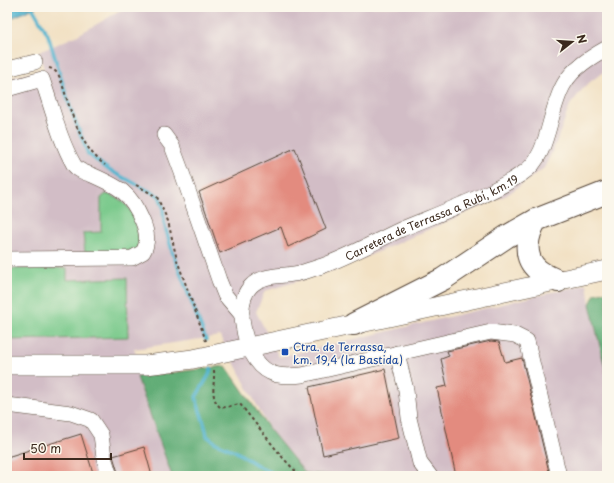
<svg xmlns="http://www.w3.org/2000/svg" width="614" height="483" font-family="'Playpen Sans',sans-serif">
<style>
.industrial{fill:#d2bdc6}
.green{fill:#79c98b;stroke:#5a7a54}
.forest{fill:#62ad77;stroke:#4e6c4a}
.water{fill:#4fb2ce;stroke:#456e76}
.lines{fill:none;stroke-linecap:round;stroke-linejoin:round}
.stream{stroke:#4fb2ce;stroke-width:3.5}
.building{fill:#e38b7f}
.minor-casing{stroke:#564537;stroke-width:16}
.major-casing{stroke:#564537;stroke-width:20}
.highway-casing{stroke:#564537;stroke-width:24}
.path{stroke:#564537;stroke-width:2;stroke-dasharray:3 3;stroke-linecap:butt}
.minor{stroke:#fff;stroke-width:15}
.major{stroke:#fff;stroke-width:19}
.highway{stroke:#fff;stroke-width:22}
.transit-dot{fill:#1a4fb4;stroke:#fbf7ec;stroke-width:1.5}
.labels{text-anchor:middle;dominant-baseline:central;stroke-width:3;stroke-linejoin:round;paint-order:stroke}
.street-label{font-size:11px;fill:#3b2a1e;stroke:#fbf7ec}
.transit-label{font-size:11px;fill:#164399;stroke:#fbf7ec;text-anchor:start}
</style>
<rect width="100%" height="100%" fill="#fbf7ec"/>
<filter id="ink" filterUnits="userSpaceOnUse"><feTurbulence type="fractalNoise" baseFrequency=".025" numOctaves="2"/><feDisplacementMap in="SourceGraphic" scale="8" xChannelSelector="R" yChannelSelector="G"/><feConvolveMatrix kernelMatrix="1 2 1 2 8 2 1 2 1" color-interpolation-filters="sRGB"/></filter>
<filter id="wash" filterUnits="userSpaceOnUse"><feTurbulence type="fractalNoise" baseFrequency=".012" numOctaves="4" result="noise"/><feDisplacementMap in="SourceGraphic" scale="16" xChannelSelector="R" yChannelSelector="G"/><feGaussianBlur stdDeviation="0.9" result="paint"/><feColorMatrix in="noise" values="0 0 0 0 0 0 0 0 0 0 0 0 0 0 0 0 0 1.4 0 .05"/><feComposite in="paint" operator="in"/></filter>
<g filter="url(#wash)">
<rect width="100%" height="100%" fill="#f2e1c4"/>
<path class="industrial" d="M127 7H607V69L585 86 570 105 554 148 544 168 507 195 341 268 265 291 256 312 279 357 587 284 590 304 607 376V476H344L305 473 270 430 220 336 134 349 180 476H7V79L44 69 39 52 76 36Z"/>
<path class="green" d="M106 194C132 200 138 222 139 246L134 251 85 252 83 233 101 232V198Z
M67 268V280L127 278 128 337 7 340V269Z"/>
<path class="forest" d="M607 291V376L590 304 595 294Z
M226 366 270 430 305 473 344 476H172L137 377Z"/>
<path class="water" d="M7 7H36L7 20Z"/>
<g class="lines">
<path class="stream" d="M32 7 48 35 70 107 88 154 109 170 159 196 163 207 164 223 173 254 206 340
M211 368 209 375 196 397C199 411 205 422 207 436L216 443 235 451 260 467 270 471 274 476"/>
</g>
<g id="blocks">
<path class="building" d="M295 148 326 229 288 247 281 227 220 253 199 192Z
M491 341 499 342 505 362 522 358 550 476H456L437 388 447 386 441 359 449 356 447 351Z
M385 369 399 438 323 455 309 387Z
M81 434 94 476H7V457Z
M144 447 152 476H119L113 456Z"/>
</g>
</g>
<g filter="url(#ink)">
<use href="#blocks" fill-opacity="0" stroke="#564537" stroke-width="1"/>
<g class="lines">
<g class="minor-casing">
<g id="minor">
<path d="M7 69 35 62"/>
<path d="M7 89 42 79C52 107 59 139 74 165 77 170 86 173 92 175 119 187 130 192 142 220 147 231 149 242 143 252L132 258 7 259"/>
<path d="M164 135 172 146 181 170 219 280 225 295 242 315"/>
<path d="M397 353 406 390 409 418 420 463 430 476"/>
<path d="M7 405 71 413 91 420 101 435 104 457 110 476"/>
<path id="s1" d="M559 476 527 341 515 335 491 332 302 375C283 377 268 377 256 360 244 343 234 303 251 286 264 273 283 277 299 273 307 271 315 268 322 266 350 256 376 241 402 229 440 213 489 196 523 173 550 156 548 111 564 84 573 68 591 57 607 48"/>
</g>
</g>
<g class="major-casing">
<path id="major" d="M7 365H146L193 359 607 270"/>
</g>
<g class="highway-casing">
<path id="highway" d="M536 220C527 235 522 257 538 270 544 275 552 278 558 281
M354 324 443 279 506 237 536 220 607 192"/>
</g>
<path class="path" d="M49 68C54 69 58 73 60 78 71 109 77 144 105 165
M136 185 157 197 168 221 177 260 206 341
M214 370C215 384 209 398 221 408L240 404 283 458 300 476"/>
<use href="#minor" class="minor"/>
<use href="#major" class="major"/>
<use href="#highway" class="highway"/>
</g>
</g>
<rect class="transit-dot" x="281" y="348" width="8" height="8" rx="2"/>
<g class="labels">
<g class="street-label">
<text stroke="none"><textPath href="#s1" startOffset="695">Carretera de Terrassa a Rubí, km.19</textPath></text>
</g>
<g class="transit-label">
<text x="293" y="346">Ctra. de Terrassa,<tspan x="293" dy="13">km. 19,4 (la Bastida)</tspan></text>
</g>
</g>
<rect width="614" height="483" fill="none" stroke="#fbf7ec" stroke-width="24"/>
<g transform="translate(572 42) rotate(73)" stroke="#fbf7ec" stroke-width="3" paint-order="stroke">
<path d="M0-3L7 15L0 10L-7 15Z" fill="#3b2a1e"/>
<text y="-6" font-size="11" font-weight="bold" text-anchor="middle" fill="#3b2a1e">N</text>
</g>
<path d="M24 453v6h87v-6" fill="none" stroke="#3b2a1e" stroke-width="2"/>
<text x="30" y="453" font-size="12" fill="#3b2a1e" stroke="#fbf7ec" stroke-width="3" paint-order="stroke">50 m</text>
</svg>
